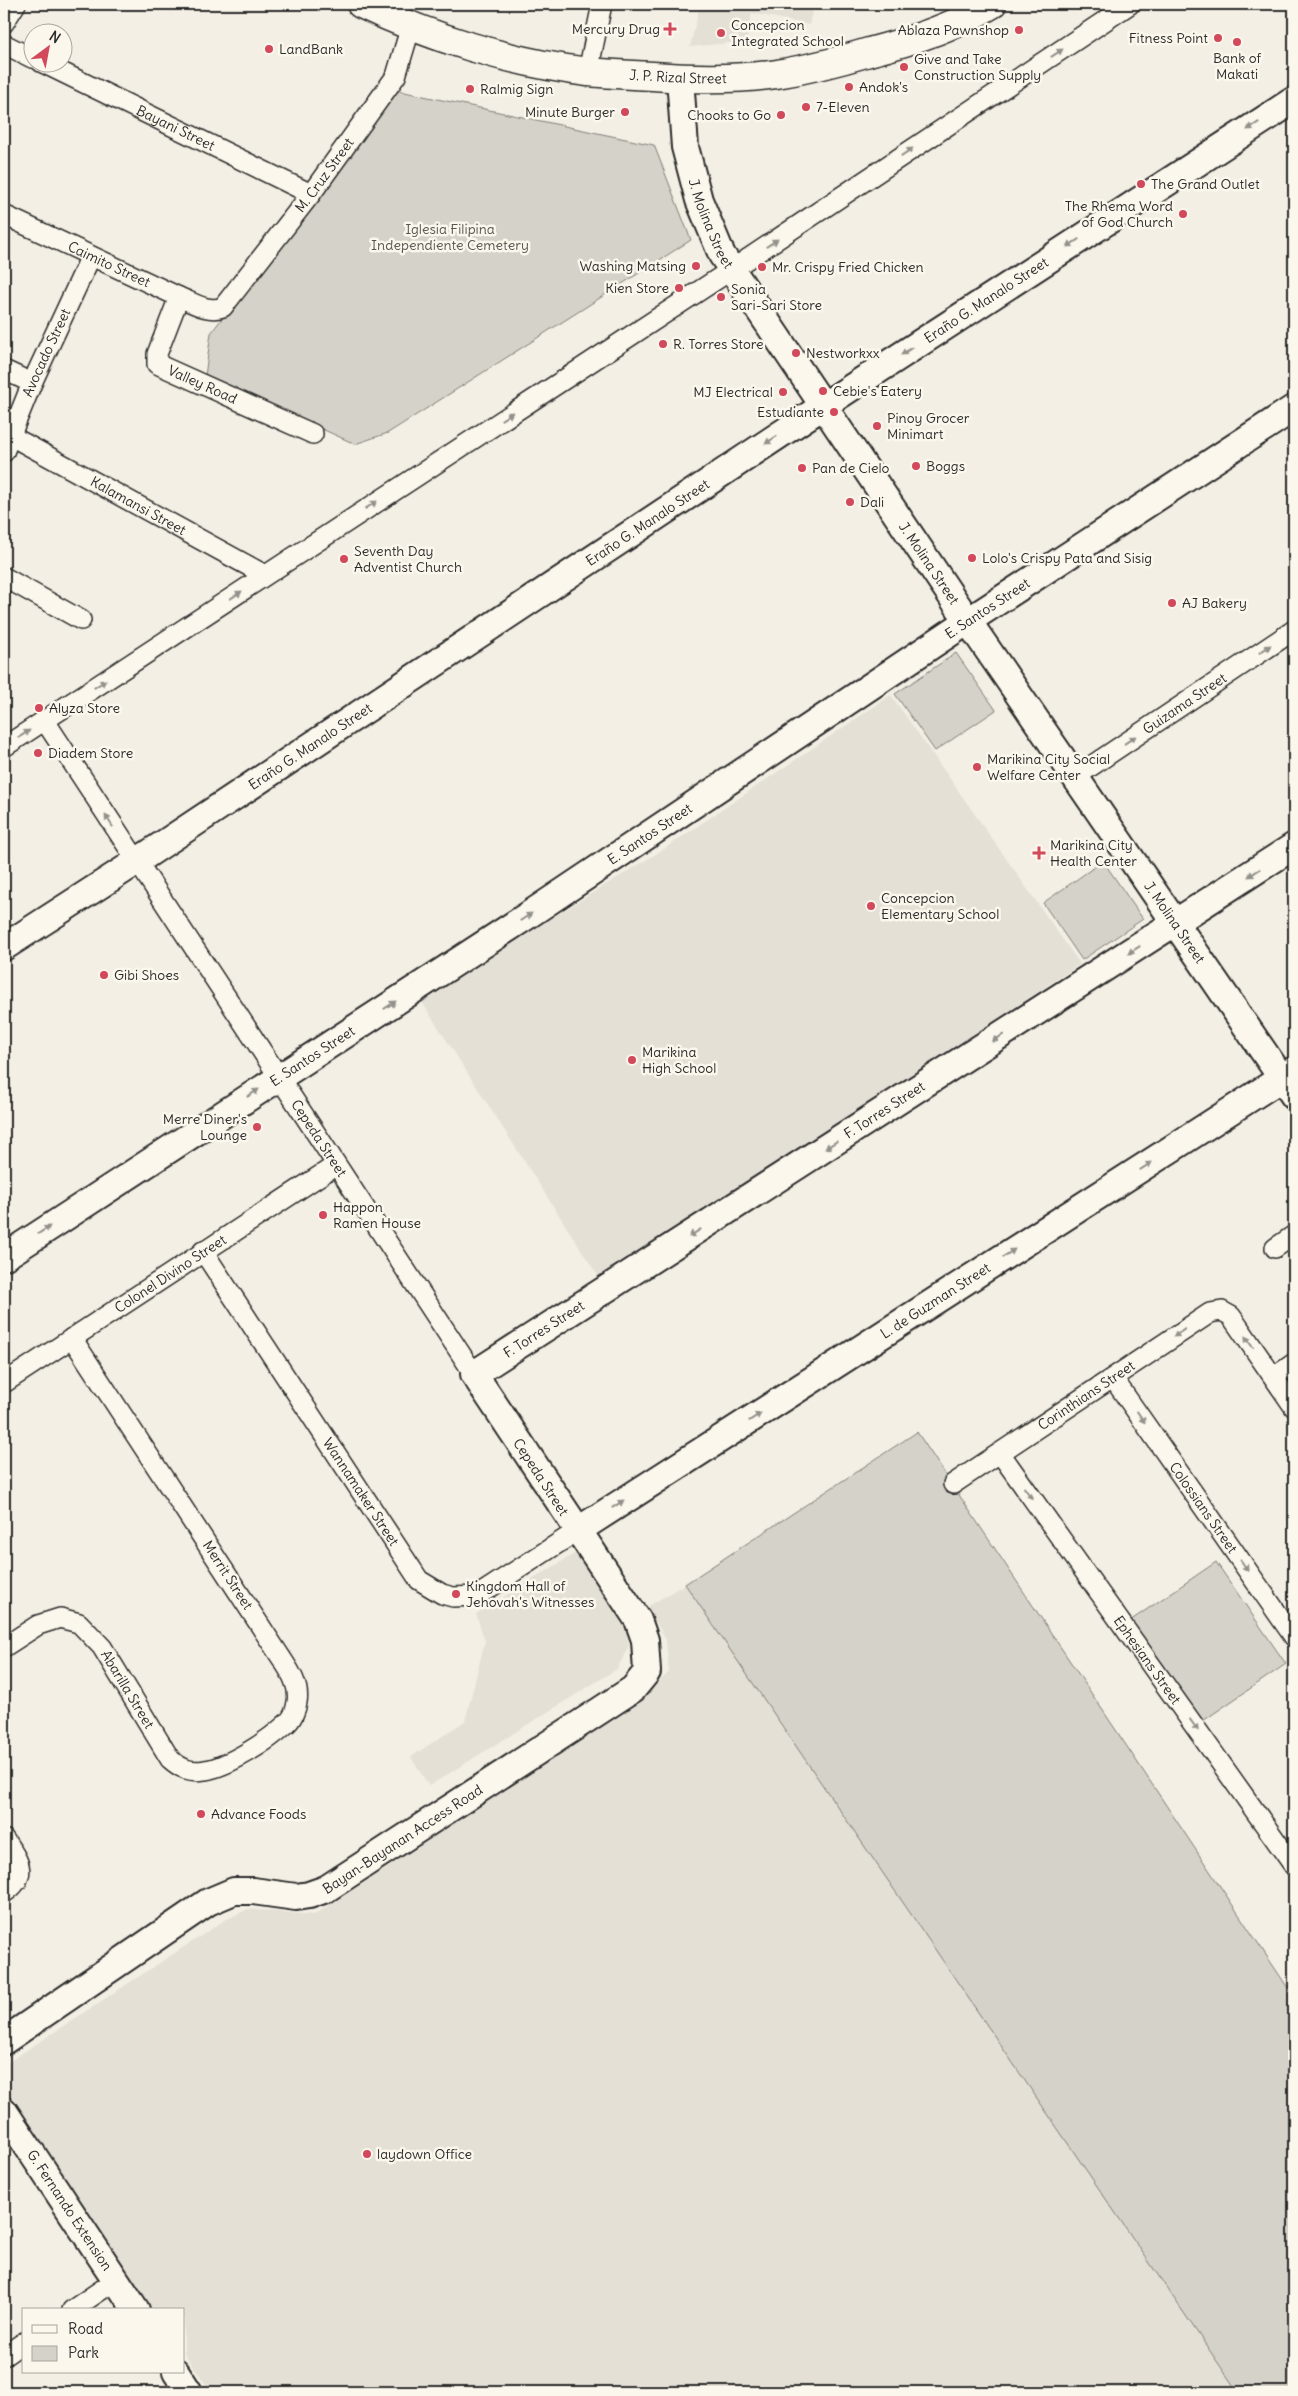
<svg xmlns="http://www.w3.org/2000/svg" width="1298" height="2396" font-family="Delius,sans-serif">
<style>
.built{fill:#e4e0d6}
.green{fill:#d5d2c9;stroke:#807e7a}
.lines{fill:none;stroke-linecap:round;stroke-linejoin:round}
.street-casing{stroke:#2b2b2b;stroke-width:22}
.secondary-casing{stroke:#2b2b2b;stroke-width:30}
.primary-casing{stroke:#2b2b2b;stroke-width:31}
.street{stroke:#fbf7ec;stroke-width:19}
.secondary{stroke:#fbf7ec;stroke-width:26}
.primary{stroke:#fbf7ec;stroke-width:28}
.oneway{fill:#93918c}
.poi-dot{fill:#d1495b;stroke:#fbf7ec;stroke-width:2}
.labels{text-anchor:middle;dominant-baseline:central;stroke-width:5;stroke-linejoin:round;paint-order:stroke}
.poi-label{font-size:14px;fill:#2b2b2b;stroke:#fbf7ec;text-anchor:start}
.street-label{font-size:14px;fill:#2b2b2b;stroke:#fbf7ec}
.park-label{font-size:14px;fill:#565552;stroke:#fbf7ec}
</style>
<rect width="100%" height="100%" fill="#f3efe4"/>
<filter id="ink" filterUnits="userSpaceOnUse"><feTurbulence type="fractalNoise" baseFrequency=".02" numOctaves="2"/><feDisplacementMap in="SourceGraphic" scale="10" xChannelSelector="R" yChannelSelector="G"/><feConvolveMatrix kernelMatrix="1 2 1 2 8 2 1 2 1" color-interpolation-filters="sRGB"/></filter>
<g filter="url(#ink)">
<path class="built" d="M700 4H814L809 25 752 13 747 41 690 47Z
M891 695 1080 964 844 1122 600 1279 420 999 664 849Z
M579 1551 625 1619 629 1646 617 1669 429 1786 411 1757 465 1721 485 1641 476 1614Z
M685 1584 1238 2392H211L184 2353V2310H154L4 2094V2065L225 1920 248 1909 314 1915 644 1697 669 1672 666 1640 647 1607Z"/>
<path class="green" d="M395 90 654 145 691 240 388 433 355 444 205 376 211 333Z
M956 653 996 710 935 751 895 694Z
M1103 861 1143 919 1082 960 1043 903Z
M917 1432 1294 1997V2392H1238L685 1584Z
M1216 1562 1286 1664 1197 1725 1127 1623Z"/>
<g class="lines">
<g class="street-casing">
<g id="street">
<path d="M4 23 16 4"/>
<path d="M4 44 32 58"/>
<path id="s1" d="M41 62 311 194"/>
<path d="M588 72 602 4"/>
<path id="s2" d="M4 215 179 297C192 302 208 313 223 307L311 194 396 76 411 26"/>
<path id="s3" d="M179 297 157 354V364L313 434"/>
<path d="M4 370 32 383"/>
<path id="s4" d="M11 436 265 575"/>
<path id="s5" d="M4 452 32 383 91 256"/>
<path d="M4 577 81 620"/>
<path id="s6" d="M45 721 474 1374"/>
<path d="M4 747 731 270 1130 4"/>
<path id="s7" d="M1075 777 1294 630"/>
<path d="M1275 1248 1294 1235"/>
<path id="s8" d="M203 1251 419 1580 442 1594 453 1597 477 1596 577 1531"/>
<path d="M1274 1377 1294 1363"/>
<path id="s9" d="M1113 1378 1294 1637"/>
<path id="s10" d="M4 1383 336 1165"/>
<path id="s11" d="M1000 1453 1294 1866"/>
<path id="s12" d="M953 1484 1210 1313 1222 1311 1231 1316 1294 1407"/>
<path id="s13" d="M4 1647 38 1625 60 1618 79 1623 102 1647 170 1759C180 1768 190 1773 205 1770 228 1767 268 1741 285 1725 292 1720 296 1710 297 1702 300 1686 290 1671 282 1659L72 1338"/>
<path d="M4 1839C18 1860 31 1875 4 1893"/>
<path d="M72 2310 116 2280"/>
<path d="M4 2356 24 2342"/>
</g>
</g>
<g class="secondary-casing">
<g id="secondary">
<path id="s14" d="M680 78 685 147 699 200 722 255 968 621 1294 1096"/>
<path id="s15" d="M4 947 136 862 823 406 1294 100"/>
<path id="s16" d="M4 1257 527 916 968 621 1294 408"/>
<path id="s17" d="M577 1531 1294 1070"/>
<path id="s18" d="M4 2041 208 1902 234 1891H253L296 1897 309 1895 326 1889 633 1689 647 1672 645 1640 638 1620 474 1374 1294 846"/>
<path id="s19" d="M4 2111 136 2310"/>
<path d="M176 2372 189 2392"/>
</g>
</g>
<g class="primary-casing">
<g id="primary">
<path id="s20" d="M361 4C429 37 512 63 588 72 610 74 631 75 653 76 694 79 736 80 777 74 808 69 839 61 869 52 912 41 954 27 992 4"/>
</g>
</g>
<use href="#street" class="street"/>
<use href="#secondary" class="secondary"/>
<use href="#primary" class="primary"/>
</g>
<defs><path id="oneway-solid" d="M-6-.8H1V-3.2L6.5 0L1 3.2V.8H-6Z" transform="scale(1.25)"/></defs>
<g class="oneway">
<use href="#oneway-solid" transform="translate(1057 53) rotate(-34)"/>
<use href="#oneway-solid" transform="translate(1253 126) rotate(147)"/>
<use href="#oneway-solid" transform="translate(907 152) rotate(-34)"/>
<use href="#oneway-solid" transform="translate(772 243) rotate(-34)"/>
<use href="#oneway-solid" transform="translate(1073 243) rotate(147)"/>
<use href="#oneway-solid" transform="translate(907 351) rotate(147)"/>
<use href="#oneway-solid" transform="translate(507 416) rotate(-33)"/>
<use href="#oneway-solid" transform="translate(771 440) rotate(146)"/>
<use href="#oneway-solid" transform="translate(371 505) rotate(-33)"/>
<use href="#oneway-solid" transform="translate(236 595) rotate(-33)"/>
<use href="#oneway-solid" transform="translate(1265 649) rotate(-34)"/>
<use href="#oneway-solid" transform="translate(100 684) rotate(-33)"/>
<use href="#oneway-solid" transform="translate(24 734) rotate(-33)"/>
<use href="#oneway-solid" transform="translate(1130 740) rotate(-34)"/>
<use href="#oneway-solid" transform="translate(109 821) rotate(-123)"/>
<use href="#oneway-solid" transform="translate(1254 873) rotate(147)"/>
<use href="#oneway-solid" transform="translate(526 917) rotate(-33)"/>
<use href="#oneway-solid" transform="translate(1134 950) rotate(147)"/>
<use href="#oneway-solid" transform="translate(390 1005) rotate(-33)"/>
<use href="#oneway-solid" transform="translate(998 1038) rotate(147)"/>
<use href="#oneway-solid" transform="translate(253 1093) rotate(-33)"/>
<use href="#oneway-solid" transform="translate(831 1145) rotate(147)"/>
<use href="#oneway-solid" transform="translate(1146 1166) rotate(-33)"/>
<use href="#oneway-solid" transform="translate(44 1230) rotate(-33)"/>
<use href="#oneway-solid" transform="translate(695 1233) rotate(147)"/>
<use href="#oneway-solid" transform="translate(1009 1253) rotate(-33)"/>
<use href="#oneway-solid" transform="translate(1179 1333) rotate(146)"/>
<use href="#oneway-solid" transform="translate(1249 1342) rotate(-125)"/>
<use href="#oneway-solid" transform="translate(755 1417) rotate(-33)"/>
<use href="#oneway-solid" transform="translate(1141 1417) rotate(55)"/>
<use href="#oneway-solid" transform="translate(1028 1493) rotate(54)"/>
<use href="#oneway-solid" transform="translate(618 1504) rotate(-33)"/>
<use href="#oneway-solid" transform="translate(1244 1565) rotate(55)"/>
<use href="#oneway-solid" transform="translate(1194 1725) rotate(54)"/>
</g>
</g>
<g class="poi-dot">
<path d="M667.5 21.5h5v5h5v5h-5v5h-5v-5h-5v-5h5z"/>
<circle cx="1019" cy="30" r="5"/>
<circle cx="721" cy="33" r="5"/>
<circle cx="1218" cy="38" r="5"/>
<circle cx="1237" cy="42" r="5"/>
<circle cx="269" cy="49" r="5"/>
<circle cx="904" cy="67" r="5"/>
<circle cx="849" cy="87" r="5"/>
<circle cx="470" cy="89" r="5"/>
<circle cx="806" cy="107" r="5"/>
<circle cx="625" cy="112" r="5"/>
<circle cx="781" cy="115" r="5"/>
<circle cx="1141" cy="184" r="5"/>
<circle cx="1183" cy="214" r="5"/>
<circle cx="696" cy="266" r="5"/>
<circle cx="762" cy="267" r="5"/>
<circle cx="679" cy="288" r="5"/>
<circle cx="721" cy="297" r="5"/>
<circle cx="663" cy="344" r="5"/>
<circle cx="796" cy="353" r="5"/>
<circle cx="823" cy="391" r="5"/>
<circle cx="783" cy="392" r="5"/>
<circle cx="834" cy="412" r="5"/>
<circle cx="877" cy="426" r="5"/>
<circle cx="916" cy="466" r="5"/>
<circle cx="802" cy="468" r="5"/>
<circle cx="850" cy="502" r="5"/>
<circle cx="972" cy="558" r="5"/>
<circle cx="344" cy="559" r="5"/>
<circle cx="1172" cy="603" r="5"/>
<circle cx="39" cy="708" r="5"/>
<circle cx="38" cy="753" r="5"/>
<circle cx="977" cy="767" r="5"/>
<path d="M1036.5 845.5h5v5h5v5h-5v5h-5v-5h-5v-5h5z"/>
<circle cx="871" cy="906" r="5"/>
<circle cx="104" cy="975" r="5"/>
<circle cx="632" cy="1060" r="5"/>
<circle cx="257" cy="1127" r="5"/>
<circle cx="323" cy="1215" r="5"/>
<circle cx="456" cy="1594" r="5"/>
<circle cx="201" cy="1814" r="5"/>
<circle cx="367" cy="2154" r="5"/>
</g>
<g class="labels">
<g class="poi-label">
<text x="731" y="25">Concepcion<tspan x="731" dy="16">Integrated School</tspan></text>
<text x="660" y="29" text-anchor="end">Mercury Drug</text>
<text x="1009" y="30" text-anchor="end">Ablaza Pawnshop</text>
<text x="1208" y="38" text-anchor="end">Fitness Point</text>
<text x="279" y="49">LandBank</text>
<text x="1237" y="58" text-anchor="middle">Bank of<tspan x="1237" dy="16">Makati</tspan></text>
<text x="914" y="59">Give and Take<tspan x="914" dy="16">Construction Supply</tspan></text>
<text x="859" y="87">Andok's</text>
<text x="480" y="89">Ralmig Sign</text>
<text x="816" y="107">7-Eleven</text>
<text x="615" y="112" text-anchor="end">Minute Burger</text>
<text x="771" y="115" text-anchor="end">Chooks to Go</text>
<text x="1151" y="184">The Grand Outlet</text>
<text x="1173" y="206" text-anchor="end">The Rhema Word<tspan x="1173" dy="16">of God Church</tspan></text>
<text x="686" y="266" text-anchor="end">Washing Matsing</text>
<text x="772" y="267">Mr. Crispy Fried Chicken</text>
<text x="669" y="288" text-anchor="end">Kien Store</text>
<text x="731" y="289">Sonia<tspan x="731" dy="16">Sari-Sari Store</tspan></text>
<text x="673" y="344">R. Torres Store</text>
<text x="806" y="353">Nestworkxx</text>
<text x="833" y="391">Cebie's Eatery</text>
<text x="773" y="392" text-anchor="end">MJ Electrical</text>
<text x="824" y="412" text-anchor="end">Estudiante</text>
<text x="887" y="418">Pinoy Grocer<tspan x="887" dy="16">Minimart</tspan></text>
<text x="926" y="466">Boggs</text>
<text x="812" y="468">Pan de Cielo</text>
<text x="860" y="502">Dali</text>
<text x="354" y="551">Seventh Day<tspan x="354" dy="16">Adventist Church</tspan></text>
<text x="982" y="558">Lolo's Crispy Pata and Sisig</text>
<text x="1182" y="603">AJ Bakery</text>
<text x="49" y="708">Alyza Store</text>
<text x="48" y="753">Diadem Store</text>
<text x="987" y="759">Marikina City Social<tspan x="987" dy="16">Welfare Center</tspan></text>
<text x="1050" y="845">Marikina City<tspan x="1050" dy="16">Health Center</tspan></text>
<text x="881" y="898">Concepcion<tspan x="881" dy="16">Elementary School</tspan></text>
<text x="114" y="975">Gibi Shoes</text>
<text x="642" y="1052">Marikina<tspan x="642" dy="16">High School</tspan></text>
<text x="247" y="1119" text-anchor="end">Merre Diner's<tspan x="247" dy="16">Lounge</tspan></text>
<text x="333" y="1207">Happon<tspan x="333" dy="16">Ramen House</tspan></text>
<text x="466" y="1586">Kingdom Hall of<tspan x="466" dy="16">Jehovah's Witnesses</tspan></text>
<text x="211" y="1814">Advance Foods</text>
<text x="377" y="2154">laydown Office</text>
</g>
<g class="street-label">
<text stroke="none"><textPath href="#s20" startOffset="328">J. P. Rizal Street</textPath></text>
<text stroke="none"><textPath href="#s1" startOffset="150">Bayani Street</textPath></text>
<text stroke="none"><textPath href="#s2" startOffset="406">M. Cruz Street</textPath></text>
<text stroke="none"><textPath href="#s14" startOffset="150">J. Molina Street</textPath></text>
<text stroke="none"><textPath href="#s2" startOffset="116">Caimito Street</textPath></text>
<text stroke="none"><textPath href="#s15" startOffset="1176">Eraño G. Manalo Street</textPath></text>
<text stroke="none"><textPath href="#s5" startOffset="108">Avocado Street</textPath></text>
<text stroke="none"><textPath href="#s3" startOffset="121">Valley Road</textPath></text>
<text stroke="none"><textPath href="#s4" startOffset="145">Kalamansi Street</textPath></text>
<text stroke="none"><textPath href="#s15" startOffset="771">Eraño G. Manalo Street</textPath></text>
<text stroke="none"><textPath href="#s14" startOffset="555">J. Molina Street</textPath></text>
<text stroke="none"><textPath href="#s16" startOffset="1178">E. Santos Street</textPath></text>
<text stroke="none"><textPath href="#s7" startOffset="132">Guizama Street</textPath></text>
<text stroke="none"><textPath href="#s15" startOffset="366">Eraño G. Manalo Street</textPath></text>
<text stroke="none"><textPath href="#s16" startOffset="772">E. Santos Street</textPath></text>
<text stroke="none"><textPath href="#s14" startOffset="990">J. Molina Street</textPath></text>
<text stroke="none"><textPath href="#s16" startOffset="368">E. Santos Street</textPath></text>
<text stroke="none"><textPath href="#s18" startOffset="1594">F. Torres Street</textPath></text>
<text stroke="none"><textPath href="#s6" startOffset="499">Cepeda Street</textPath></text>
<text stroke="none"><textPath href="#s10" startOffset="199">Colonel Divino Street</textPath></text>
<text stroke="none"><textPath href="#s17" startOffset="426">L. de Guzman Street</textPath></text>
<text stroke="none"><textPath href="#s18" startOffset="1189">F. Torres Street</textPath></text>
<text stroke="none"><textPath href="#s12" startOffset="160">Corinthians Street</textPath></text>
<text transform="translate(541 1477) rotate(57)">Cepeda Street</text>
<text stroke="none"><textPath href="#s8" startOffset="288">Wannamaker Street</textPath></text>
<text stroke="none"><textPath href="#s9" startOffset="158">Colossians Street</textPath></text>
<text transform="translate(228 1575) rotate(57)">Merrit Street</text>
<text stroke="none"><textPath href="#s11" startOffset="254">Ephesians Street</textPath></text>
<text stroke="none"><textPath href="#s13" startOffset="166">Abarilla Street</textPath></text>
<text stroke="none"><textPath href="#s18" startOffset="460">Bayan-Bayanan Access Road</textPath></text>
<text stroke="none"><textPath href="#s19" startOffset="119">G. Fernando Extension</textPath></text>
</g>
<g class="park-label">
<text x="450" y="229">Iglesia Filipina<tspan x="450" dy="16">Independiente Cemetery</tspan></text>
</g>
</g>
<rect width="1298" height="2396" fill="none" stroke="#fbf7ec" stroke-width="20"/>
<rect x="10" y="10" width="1278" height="2376" fill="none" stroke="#2b2b2b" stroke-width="2" filter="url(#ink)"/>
<rect x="22" y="2308" width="162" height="65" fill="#fbf7ec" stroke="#a8a59f"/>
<rect x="32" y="2325" width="25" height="8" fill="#fbf7ec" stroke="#a8a59f"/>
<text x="68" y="2334" font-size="15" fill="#2b2b2b">Road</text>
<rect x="32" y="2346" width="25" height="15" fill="#d5d2c9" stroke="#a8a59f"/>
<text x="68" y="2358" font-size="15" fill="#2b2b2b">Park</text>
<g transform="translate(48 48) rotate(32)"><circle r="24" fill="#fbf7ec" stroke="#a8a59f"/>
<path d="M0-4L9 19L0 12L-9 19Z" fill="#d1495b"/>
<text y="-8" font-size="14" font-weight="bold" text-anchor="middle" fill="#2b2b2b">N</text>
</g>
</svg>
